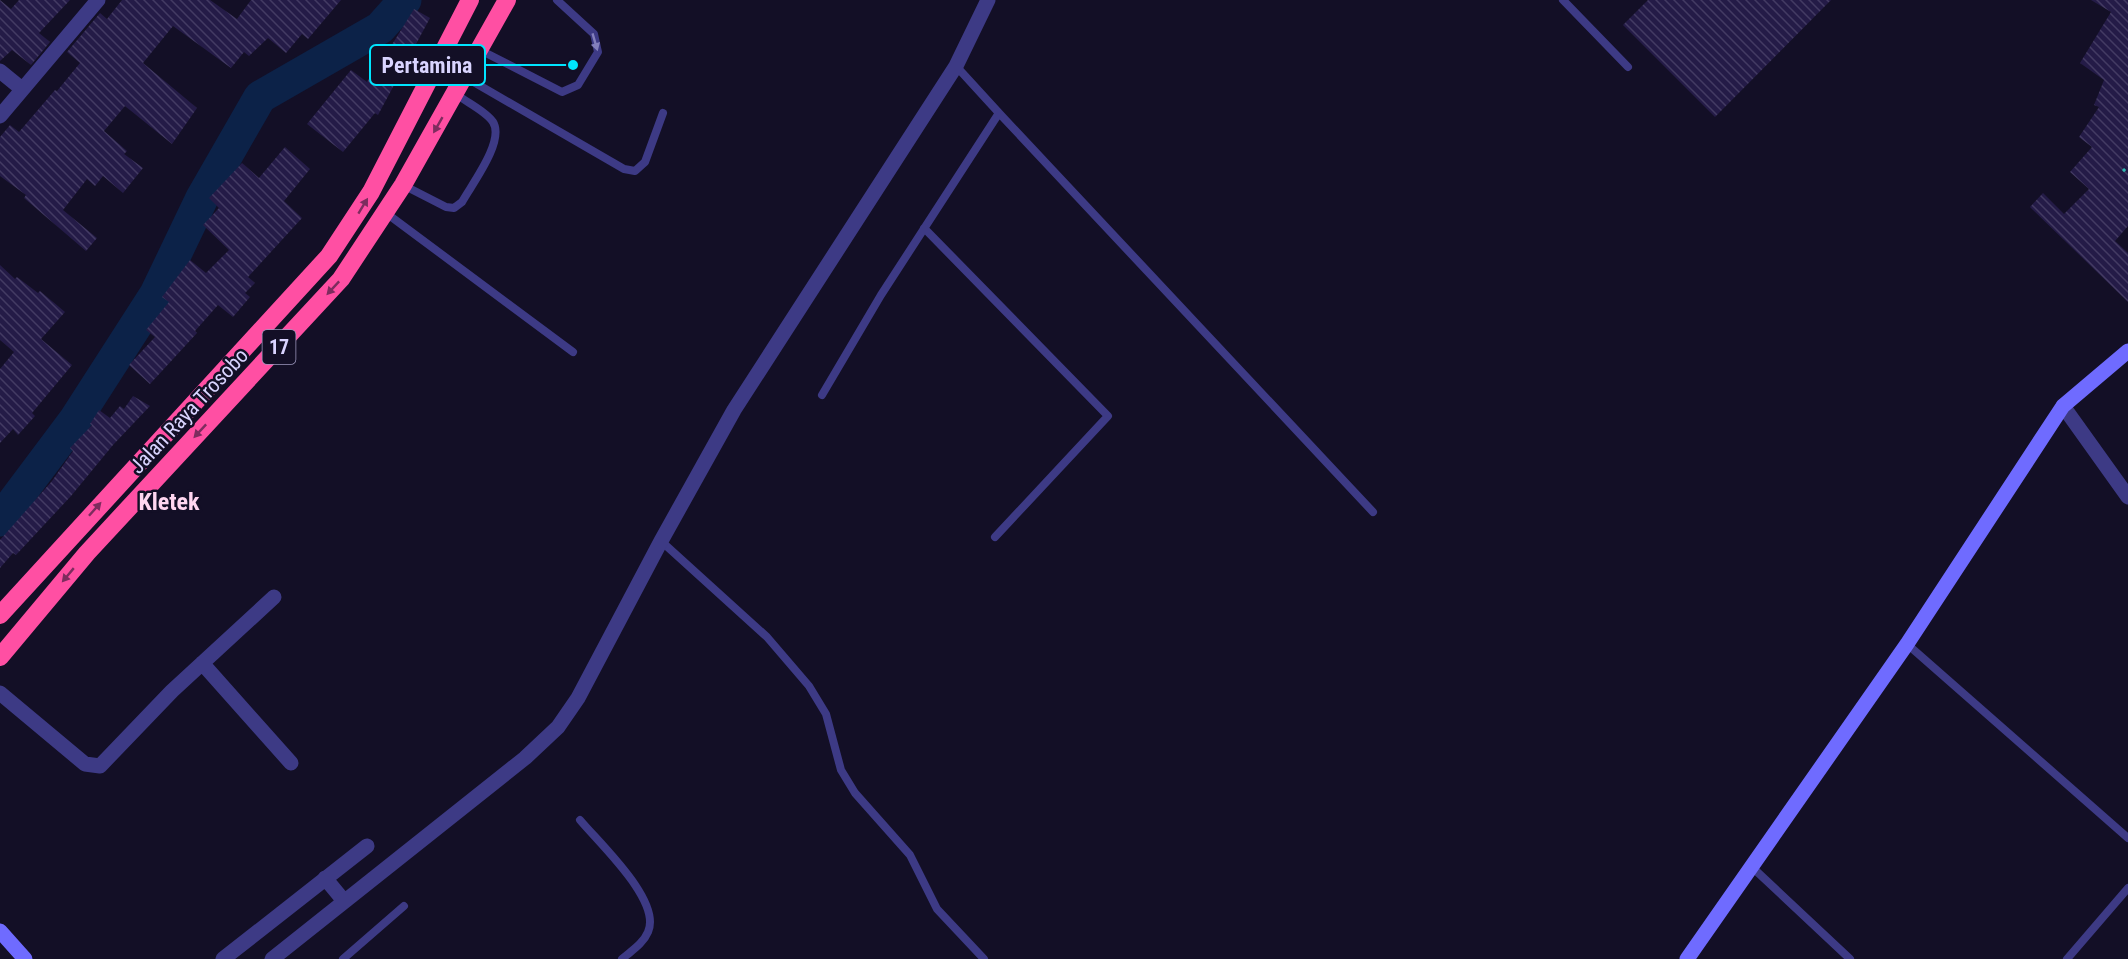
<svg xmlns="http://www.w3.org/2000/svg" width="2128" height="959" font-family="'Roboto Condensed',sans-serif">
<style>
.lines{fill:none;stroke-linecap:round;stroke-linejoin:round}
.river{stroke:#0c2248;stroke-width:33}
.building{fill:url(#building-back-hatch)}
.path{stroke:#2fb8b0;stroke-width:3;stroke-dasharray:3 4.5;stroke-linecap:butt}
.lane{stroke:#3d3a85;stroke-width:8}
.street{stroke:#3d3a85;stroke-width:15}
.secondary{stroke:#6f6bff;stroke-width:15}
.highway{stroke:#ff4fa3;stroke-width:18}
.oneway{fill:#837fbc}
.oneway2{fill:#7d2c5e}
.labels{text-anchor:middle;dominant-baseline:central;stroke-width:5;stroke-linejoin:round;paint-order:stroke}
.shield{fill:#130f26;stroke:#9e99be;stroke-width:1.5}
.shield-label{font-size:20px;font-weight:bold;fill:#d9d4ff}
.street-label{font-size:21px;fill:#d9d4ff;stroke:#130f26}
.quarter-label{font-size:24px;font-weight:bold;fill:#ffd6f0;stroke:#130f26}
.leader{fill:none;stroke:#00e5ff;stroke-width:2}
.callout-dot{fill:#00e5ff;stroke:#130f26;stroke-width:2}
.callout{fill:#130f26;stroke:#00e5ff;stroke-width:2}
.callout-label{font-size:22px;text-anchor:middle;font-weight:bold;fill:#d9d4ff}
</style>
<defs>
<pattern id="building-back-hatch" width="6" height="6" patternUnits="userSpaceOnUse" patternTransform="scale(1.5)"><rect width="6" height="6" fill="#241b47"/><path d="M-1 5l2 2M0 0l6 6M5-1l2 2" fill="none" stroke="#433b63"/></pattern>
</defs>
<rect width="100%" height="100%" fill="#130f26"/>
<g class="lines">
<path class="river" d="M0 520 75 420 156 294 202 198 260 97 380 28 405 0"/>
</g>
<path class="building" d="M0 0 11 9 19 0H70L39 33 50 42 31 65 12 50 0 61Z
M122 0H210L237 19 251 0H341L308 39 302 34 286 53 268 38 249 56 244 52 231 68 173 26 143 63 197 108 172 144 125 106 104 131 127 151 124 154 143 168 123 193 103 176 95 186 87 179 63 210 97 238 86 251 24 198 26 195 0 176V137L10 125 19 132 55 90 57 91 80 63 67 52 100 13 107 19Z
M1648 0H1831L1715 117 1623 25Z
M2091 0H2128V226L2115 241 2128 253V302L2030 207 2043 193 2064 214 2089 189 2070 172 2092 147 2079 137 2099 107 2094 105 2104 80 2080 63 2111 12Z
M414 9 430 18 378 115 375 113 343 152 307 124 351 70 367 82 385 50 388 51Z
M285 147 310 169 284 201 302 218 248 277 255 283 245 293 250 297 233 317 218 305 195 331 197 333 150 384 129 365 155 337 146 330 169 302 162 297 190 260 206 273 229 250 203 225 219 208 209 198 242 163 259 178Z
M0 265 15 279 17 277 38 293 40 291 65 312 41 339 72 365 32 413 35 416 18 435 13 429 0 443V369L14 352 0 340Z
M133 396 150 406 113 445 71 496 16 555 13 553 0 568V540L52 481 73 451 70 448 92 425 90 424 99 410 110 418 120 406 124 409Z"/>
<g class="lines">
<path class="path" d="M2123 169 2128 174"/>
<path class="lane" d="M1563 0 1628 67
M480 50 562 92 578 85 598 52 594 34 557 0
M465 77 624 169 635 171 645 162 663 113
M999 113 1373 512
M403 185 446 207 454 208 462 202C472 184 505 141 493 122 486 111 466 102 456 94
M386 213 573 352
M924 228 1108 416 995 537
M822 395 881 295 999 113 956 66
M661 541 767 637 809 686 826 714 841 770 855 793 910 855 937 909 984 959
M1907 644 2128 838
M580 820C600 844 662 901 648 932 643 944 631 951 622 959
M1753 868 1850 959
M343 959 404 906
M2067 959 2128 888"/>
<path class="street" d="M0 71 22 89
M0 116 98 0
M2063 406 2128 497
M202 663 291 763
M0 693 85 764 100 766 172 691 274 597
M325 878 344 901
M223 959 367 846
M272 959 525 758 558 727 578 698 661 541 734 410 956 66 988 0"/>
<path class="secondary" d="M0 931 25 959
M1687 959 1907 644 2063 406 2128 351"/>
<path class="highway" d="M0 615 329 256 371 192 470 0
M0 657 87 553 341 279 403 185 507 0"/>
</g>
<defs><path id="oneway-solid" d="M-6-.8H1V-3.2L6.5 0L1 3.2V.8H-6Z" transform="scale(1.5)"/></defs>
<use class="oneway" href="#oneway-solid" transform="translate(595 42) rotate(74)"/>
<g class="oneway2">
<use href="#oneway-solid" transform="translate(438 125) rotate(120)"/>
<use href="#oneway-solid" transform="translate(363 206) rotate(-59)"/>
<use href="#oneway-solid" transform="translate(333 288) rotate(133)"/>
<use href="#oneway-solid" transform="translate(200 431) rotate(133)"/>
<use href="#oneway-solid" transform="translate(95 509) rotate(-48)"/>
<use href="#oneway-solid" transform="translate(68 575) rotate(130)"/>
</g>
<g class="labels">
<rect class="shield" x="262.5" y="330" width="33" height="34" rx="4.5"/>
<g class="shield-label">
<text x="279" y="347">17</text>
</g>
<g class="street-label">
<text transform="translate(189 411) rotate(-47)">Jalan Raya Trosobo</text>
</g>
<g class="quarter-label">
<text x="169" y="502">Kletek</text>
</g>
</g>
<path class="leader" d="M573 65L485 65"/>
<circle class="callout-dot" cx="573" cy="65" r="6"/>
<rect class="callout" x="370" y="45" width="115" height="40" rx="6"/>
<g class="callout-label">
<text x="427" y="73">Pertamina</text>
</g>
</svg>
